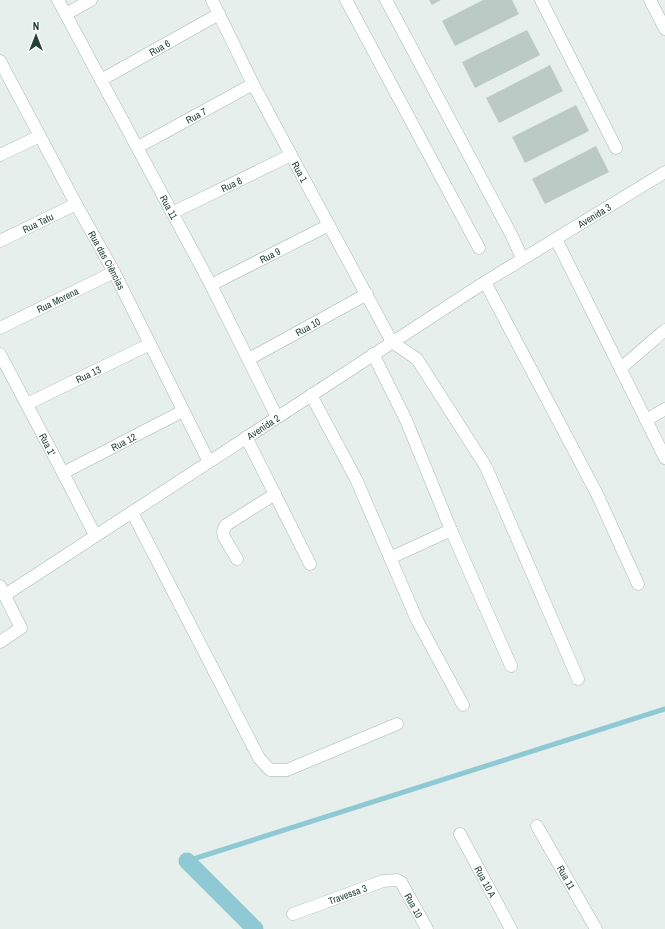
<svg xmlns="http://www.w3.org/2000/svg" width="665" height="929" font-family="'Archivo Narrow',sans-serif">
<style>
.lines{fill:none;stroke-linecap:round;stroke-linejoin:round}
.stream{stroke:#8ec9d4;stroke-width:5}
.canal{stroke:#8ec9d4;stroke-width:17}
.building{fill:#bbcac4}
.minor-casing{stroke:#a8b8b2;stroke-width:13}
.minor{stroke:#fff;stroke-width:12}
.labels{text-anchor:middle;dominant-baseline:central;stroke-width:3;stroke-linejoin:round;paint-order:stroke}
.street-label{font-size:10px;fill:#24423a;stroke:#f7fbf9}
</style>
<rect width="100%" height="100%" fill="#e6efeb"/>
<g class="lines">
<path class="stream" d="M187 861 665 709"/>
<path class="canal" d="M187 861 255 929"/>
</g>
<path class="building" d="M429 0H441L432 5Z
M483 0H512L519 14 455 46 442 21Z
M527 30 540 55 475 88 462 62Z
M550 65 563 91 499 123 486 98Z
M576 105 589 131 525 163 512 137Z
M596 146 609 172 545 204 532 179Z"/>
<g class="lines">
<g class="minor-casing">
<g id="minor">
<path id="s1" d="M58 0 211 285 277 417"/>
<path id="s2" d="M212 0 253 84 291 155 392 342 417 359 486 467 578 679"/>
<path d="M346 0 479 248"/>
<path d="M386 0 512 236 522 258"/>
<path d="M541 0 616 148"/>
<path d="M650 0 665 29"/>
<path d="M66 14 91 0"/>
<path id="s3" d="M0 61 76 204 114 272 209 462"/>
<path id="s4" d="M101 80 219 14"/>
<path id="s5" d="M138 147 253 84"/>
<path d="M0 155 40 136"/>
<path id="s6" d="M172 213 291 155"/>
<path d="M556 239 665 458"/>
<path id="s7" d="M0 241 76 204"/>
<path d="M485 282 597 494 638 584"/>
<path id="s8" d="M211 285 329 225"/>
<path id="s9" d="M0 328 114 272"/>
<path id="s10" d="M0 354 63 473 95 535"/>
<path d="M373 354 406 420 451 530 511 666"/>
<path id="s11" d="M249 359 367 294"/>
<path d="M621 368 665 330"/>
<path d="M311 395 356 479 417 620 463 705"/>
<path id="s12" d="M27 404 150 344"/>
<path d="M646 420 665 409"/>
<path d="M246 437 310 564"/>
<path id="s13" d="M63 473 183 411"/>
<path d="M132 512 259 758 270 770H287L397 724"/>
<path d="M390 558 451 530"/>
<path d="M237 559 224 537 223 531 226 525 275 494"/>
<path d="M0 586 21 628 0 642"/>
<path id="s14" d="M5 595 485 282 665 172"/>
<path id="s15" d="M537 826 596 929"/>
<path id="s16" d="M460 834 511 929"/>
<path id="s17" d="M293 914 383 881 397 880 401 882 427 929"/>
</g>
</g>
<use href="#minor" class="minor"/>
</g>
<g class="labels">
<g class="street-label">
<text stroke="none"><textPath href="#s4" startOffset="67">Rua 6</textPath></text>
<text stroke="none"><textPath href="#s5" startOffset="66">Rua 7</textPath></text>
<text stroke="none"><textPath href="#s2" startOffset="193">Rua 1</textPath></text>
<text stroke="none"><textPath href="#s6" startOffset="66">Rua 8</textPath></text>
<text stroke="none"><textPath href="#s1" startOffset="235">Rua 11</textPath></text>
<text stroke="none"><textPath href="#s14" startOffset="701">Avenida 3</textPath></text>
<text stroke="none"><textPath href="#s7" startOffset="42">Rua Tatu</textPath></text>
<text stroke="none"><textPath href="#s8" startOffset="66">Rua 9</textPath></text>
<text stroke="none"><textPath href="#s3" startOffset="226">Rua das Ciências</textPath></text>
<text stroke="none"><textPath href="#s9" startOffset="64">Rua Morena</textPath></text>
<text stroke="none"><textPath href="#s11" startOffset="67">Rua 10</textPath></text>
<text stroke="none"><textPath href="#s12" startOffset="68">Rua 13</textPath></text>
<text stroke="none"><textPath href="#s14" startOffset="308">Avenida 2</textPath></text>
<text stroke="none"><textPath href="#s13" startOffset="68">Rua 12</textPath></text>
<text stroke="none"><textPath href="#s10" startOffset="102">Rua 1'</textPath></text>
<text stroke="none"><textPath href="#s15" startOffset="59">Rua 11</textPath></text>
<text stroke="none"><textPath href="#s16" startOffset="54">Rua 10 A</textPath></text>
<text stroke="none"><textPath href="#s17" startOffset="58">Travessa 3</textPath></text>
<text stroke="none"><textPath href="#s17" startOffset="141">Rua 10</textPath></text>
</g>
</g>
<g transform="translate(36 36)" stroke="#f7fbf9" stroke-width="3" paint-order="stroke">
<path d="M0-3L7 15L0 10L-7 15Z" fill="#24423a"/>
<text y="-6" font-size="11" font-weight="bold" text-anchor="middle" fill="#24423a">N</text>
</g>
</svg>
